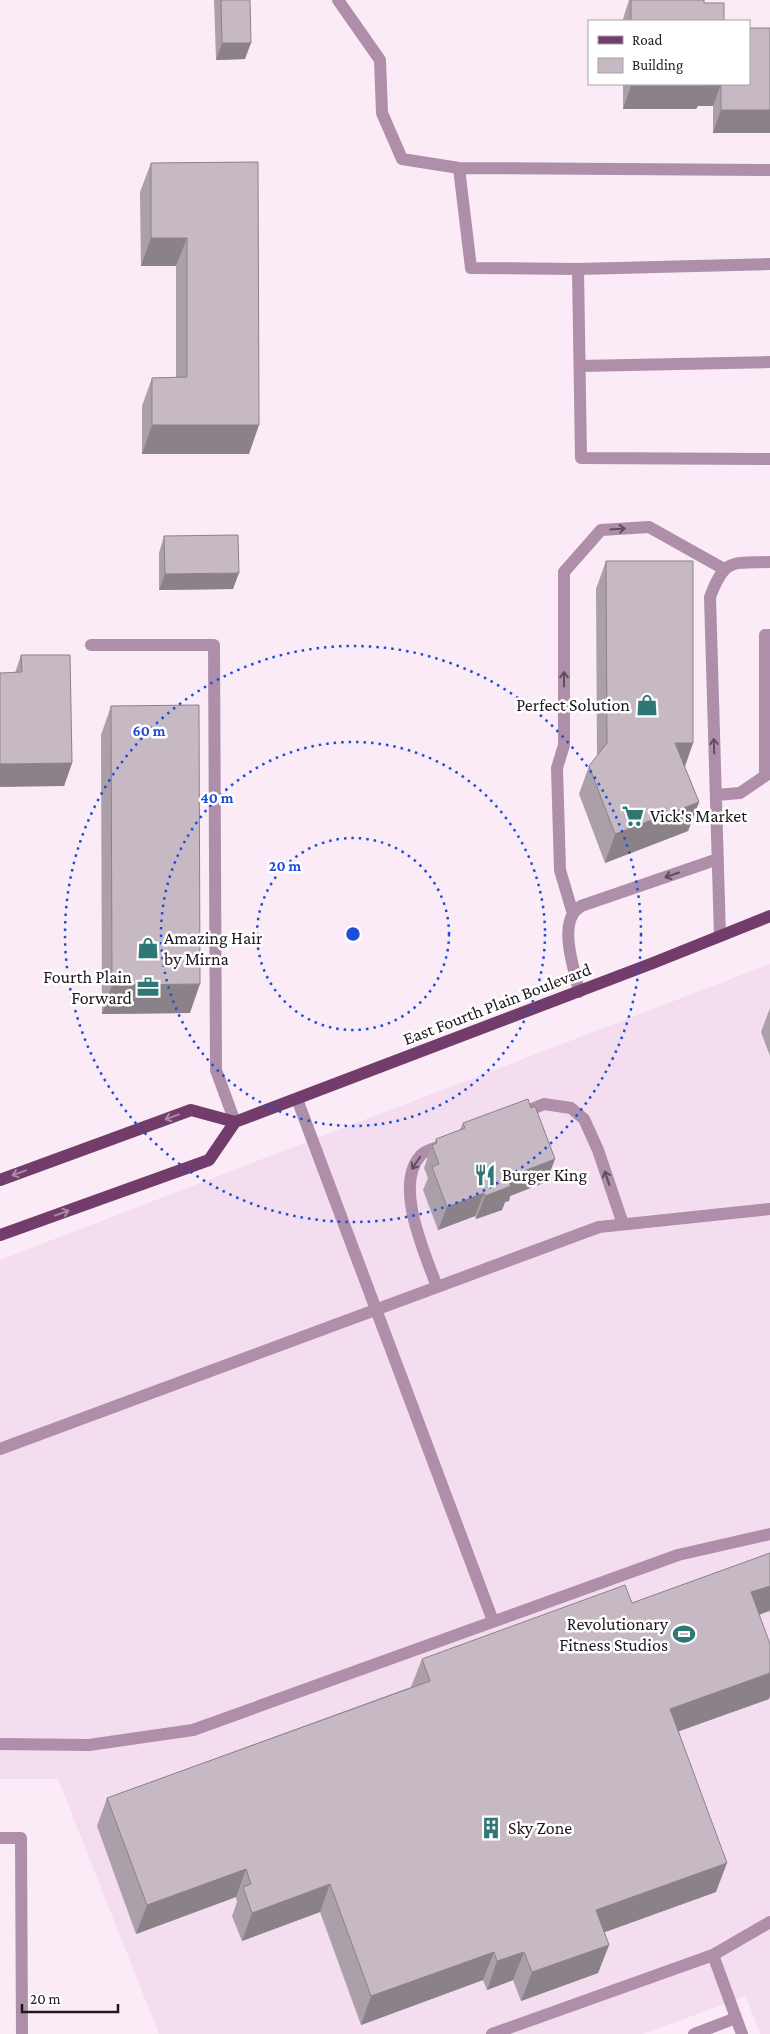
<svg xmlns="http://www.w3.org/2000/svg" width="770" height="2034" font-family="'Crimson Pro',serif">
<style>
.built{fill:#f3ddee}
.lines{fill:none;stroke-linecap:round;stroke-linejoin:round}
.minor{stroke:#ae8ea8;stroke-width:12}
.major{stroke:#733d6b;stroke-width:12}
.wall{fill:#ab9fa9}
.shaded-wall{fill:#8b8289}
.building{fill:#c7b9c4;stroke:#8b8289}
.oneway{stroke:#5f4e5c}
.oneway2{stroke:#ab8ba6}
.ring{fill:none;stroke:#1d4ed8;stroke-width:2.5;stroke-dasharray:2.5 5}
.labels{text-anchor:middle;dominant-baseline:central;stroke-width:5;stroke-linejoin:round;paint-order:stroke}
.poi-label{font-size:18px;fill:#1e191d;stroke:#fff;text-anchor:start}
.street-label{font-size:18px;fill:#1e191d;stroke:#fff}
.centre{fill:#1d4ed8;stroke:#fff;stroke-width:2.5}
.ring-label{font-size:15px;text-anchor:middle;font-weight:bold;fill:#1d4ed8;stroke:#fff;stroke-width:5;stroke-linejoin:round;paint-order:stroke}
</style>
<rect width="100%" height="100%" fill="#faebf6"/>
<path class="built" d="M770 964V2034H760L746 1996 643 2034H159L58 1779H0V1260Z"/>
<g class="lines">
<path class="minor" d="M338 0 380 60 382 113 402 159 459 168 770 170
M459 168 471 268 578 269
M770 264 578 269 581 458 770 459
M580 366 770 362
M91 645H214L216 1070 235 1122
M716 795 740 793 765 776V635H770
M573 914 560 870 557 768 564 745V572L601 530 649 527 724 569
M720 936 710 597C725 558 731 563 770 562
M579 992C575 971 561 933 573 914 574 911 578 909 581 906L718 859
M297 1099 493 1621
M520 1114 544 1104 571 1108 584 1119 598 1150 623 1224
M437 1287C425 1253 393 1185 421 1155 427 1149 439 1147 446 1144
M0 1449 599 1227 770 1209
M0 1744 89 1745 193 1730 678 1555 770 1534
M0 1838H21L22 2034
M713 1955 742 2034
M492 2034 713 1955 770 1922
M694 2034 736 2018"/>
<path class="major" d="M0 1180 191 1110 235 1122 653 963 770 916
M0 1235 209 1160 235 1122"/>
</g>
<path class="wall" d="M214 0H250L245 59 216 60Z
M629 0H704V3L724 21H623V19Z
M623 84H749L770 133H713V106H698L696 109H623Z
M258 162 249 454H142V406L152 378 176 377V266H141L140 192 151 163Z
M164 536 233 589 159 590V553Z
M606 561 693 743 685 767 699 802 688 831 605 863 579 794 589 766 597 756 596 589Z
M21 655 72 763 64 786 15 673Z
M111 706 190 1013 102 1014 101 735Z
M770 1008V1056L761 1032Z
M531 1108 555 1159 546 1182 510 1196 509 1201 505 1202 502 1210 476 1219 475 1216 438 1230 423 1190 428 1178 424 1168 432 1145 434 1144 436 1139 460 1130 463 1123Z
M770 1553V1613L769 1611 759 1615 769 1699 679 1731 716 1892 604 1932 609 1945 598 1973 521 2001 513 1980 487 1990 483 1980 361 2025 320 1912 242 1941 232 1916 237 1902 236 1897 136 1934 97 1826 107 1798 411 1687 422 1659 632 1603Z"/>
<path class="shaded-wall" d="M222 43H251L245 59 216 60Z
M704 84H721L713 106H698L696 109H623L631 86Z
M721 110H770V133H713Z
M151 238H187L176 266H141Z
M152 425H259L249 454H142Z
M239 573 233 589 159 590 165 574Z
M675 743H693L683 771Z
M72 763 64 786 0 787V764Z
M699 802 688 831 605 863 615 834Z
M200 984 190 1013 102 1014 112 985Z
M555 1159 546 1182 510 1196 509 1201 505 1202 502 1210 476 1219 485 1196 508 1181 516 1174Z
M484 1193 475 1216 438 1230 447 1207Z
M770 1586V1609L769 1611 741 1621 751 1592Z
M770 1673V1696L769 1699 660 1738 670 1709Z
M727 1863 716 1892 586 1939 596 1910Z
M246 1869 236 1897 136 1934 147 1905Z
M330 1884 320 1912 242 1941 252 1913Z
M609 1945 598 1973 521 2001 532 1972Z
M494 1952 483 1980 361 2025 371 1996Z
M524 1952 513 1980 487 1990 497 1961Z"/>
<path class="building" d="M221 0H250L251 43H222Z
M631 0H704V3H724V21H631Z
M749 28H770V110H721V84H749Z
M631 84H705V86H631Z
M258 162 259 425H152V378L187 377V238H151V163Z
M238 535 239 573 165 574 164 536Z
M606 561H693V743H675L699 802 615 834 589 766 607 743Z
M21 655H70L72 763 0 764V673L22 672Z
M199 705 200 984 112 985 111 706Z
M528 1099 531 1108 535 1106 555 1159 516 1174 517 1177 508 1181 511 1186 485 1196 484 1193 447 1207 432 1167 439 1164 432 1145 437 1143 436 1139 465 1128 463 1123Z
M770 1553V1586L751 1592 770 1644V1673L670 1709 727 1863 596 1910 609 1945 532 1972 524 1952 497 1961 494 1952 371 1996 330 1884 252 1913 243 1887 251 1884 246 1869 147 1905 107 1798 430 1681 422 1659 625 1585 632 1603Z"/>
<defs><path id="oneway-shaft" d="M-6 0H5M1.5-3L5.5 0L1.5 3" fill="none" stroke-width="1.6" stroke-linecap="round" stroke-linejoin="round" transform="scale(1.25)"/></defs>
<g class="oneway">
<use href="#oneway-shaft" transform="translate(618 529) rotate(-4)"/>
<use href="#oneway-shaft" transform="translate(564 679) rotate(-90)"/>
<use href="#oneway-shaft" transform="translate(714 746) rotate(-92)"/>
<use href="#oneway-shaft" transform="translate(672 875) rotate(161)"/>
<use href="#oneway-shaft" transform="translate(416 1163) rotate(124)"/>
<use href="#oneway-shaft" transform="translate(607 1178) rotate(-109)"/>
</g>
<g class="oneway2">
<use href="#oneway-shaft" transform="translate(172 1117) rotate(160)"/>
<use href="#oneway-shaft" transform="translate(19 1173) rotate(160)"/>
<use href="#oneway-shaft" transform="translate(62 1213) rotate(-20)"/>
</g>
<g class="ring">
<circle cx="353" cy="934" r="96"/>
<circle cx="353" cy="934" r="192"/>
<circle cx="353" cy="934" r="288"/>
</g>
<defs>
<g id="shop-bare" transform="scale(1.725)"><path d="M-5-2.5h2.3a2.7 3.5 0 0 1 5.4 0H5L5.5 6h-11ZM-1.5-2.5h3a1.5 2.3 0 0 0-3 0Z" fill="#2e7776" stroke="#fff" stroke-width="2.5" paint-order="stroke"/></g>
<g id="supermarket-bare" transform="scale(1.725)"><path d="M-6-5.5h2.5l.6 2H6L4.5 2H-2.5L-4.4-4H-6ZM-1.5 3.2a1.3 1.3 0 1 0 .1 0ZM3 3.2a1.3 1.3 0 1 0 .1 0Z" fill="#2e7776" stroke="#fff" stroke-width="2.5" paint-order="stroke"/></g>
<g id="office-bare" transform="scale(1.725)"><path d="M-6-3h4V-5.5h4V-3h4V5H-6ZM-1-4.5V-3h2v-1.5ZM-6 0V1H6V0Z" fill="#2e7776" stroke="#fff" stroke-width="2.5" paint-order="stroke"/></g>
<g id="restaurant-bare" transform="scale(1.725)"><path d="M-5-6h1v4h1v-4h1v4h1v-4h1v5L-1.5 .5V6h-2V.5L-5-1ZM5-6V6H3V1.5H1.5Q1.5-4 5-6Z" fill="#2e7776" stroke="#fff" stroke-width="2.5" paint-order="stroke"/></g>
<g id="stadium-bare" transform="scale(1.725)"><path d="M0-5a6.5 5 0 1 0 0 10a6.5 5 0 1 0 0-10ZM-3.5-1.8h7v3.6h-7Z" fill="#2e7776" stroke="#fff" stroke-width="2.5" paint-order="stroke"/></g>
<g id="building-bare" transform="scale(1.725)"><path d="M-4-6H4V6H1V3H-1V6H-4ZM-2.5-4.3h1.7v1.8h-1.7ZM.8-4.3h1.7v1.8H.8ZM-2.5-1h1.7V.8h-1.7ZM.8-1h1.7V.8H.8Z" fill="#2e7776" stroke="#fff" stroke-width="2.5" paint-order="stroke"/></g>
</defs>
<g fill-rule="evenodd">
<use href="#shop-bare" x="647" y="705"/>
<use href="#supermarket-bare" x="633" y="816"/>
<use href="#shop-bare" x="148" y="948"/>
<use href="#office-bare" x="148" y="987"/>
<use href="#restaurant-bare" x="485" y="1175"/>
<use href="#stadium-bare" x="684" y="1634"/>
<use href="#building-bare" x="491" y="1828"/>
</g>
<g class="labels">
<g class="poi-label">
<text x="630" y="705" text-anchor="end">Perfect Solution</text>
<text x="650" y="816">Vick's Market</text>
<text x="164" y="938">Amazing Hair<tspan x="164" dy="21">by Mirna</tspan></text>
<text x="132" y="977" text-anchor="end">Fourth Plain<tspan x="132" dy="21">Forward</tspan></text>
<text x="502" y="1175">Burger King</text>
<text x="668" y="1624" text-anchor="end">Revolutionary<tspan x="668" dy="21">Fitness Studios</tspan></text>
<text x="508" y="1828">Sky Zone</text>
</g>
<g class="street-label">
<text transform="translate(497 1004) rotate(-21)">East Fourth Plain Boulevard</text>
</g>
</g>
<circle cx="353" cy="934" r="8" class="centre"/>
<g class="ring-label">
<text x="149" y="736">60 m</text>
<text x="217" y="803">40 m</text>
<text x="285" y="871">20 m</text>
</g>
<rect x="588" y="20" width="162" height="65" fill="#ffffff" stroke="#a5a3a5"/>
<rect x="598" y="36" width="25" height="8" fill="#733d6b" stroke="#a5a3a5"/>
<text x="632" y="45" font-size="15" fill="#1e191d">Road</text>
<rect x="598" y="58" width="25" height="15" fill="#c7b9c4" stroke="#a5a3a5"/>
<text x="632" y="70" font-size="15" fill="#1e191d">Building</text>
<path d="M22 2004v8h96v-8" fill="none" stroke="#1e191d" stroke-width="2.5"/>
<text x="30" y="2004" font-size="15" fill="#1e191d" stroke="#ffffff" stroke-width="4" paint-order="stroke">20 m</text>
</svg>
